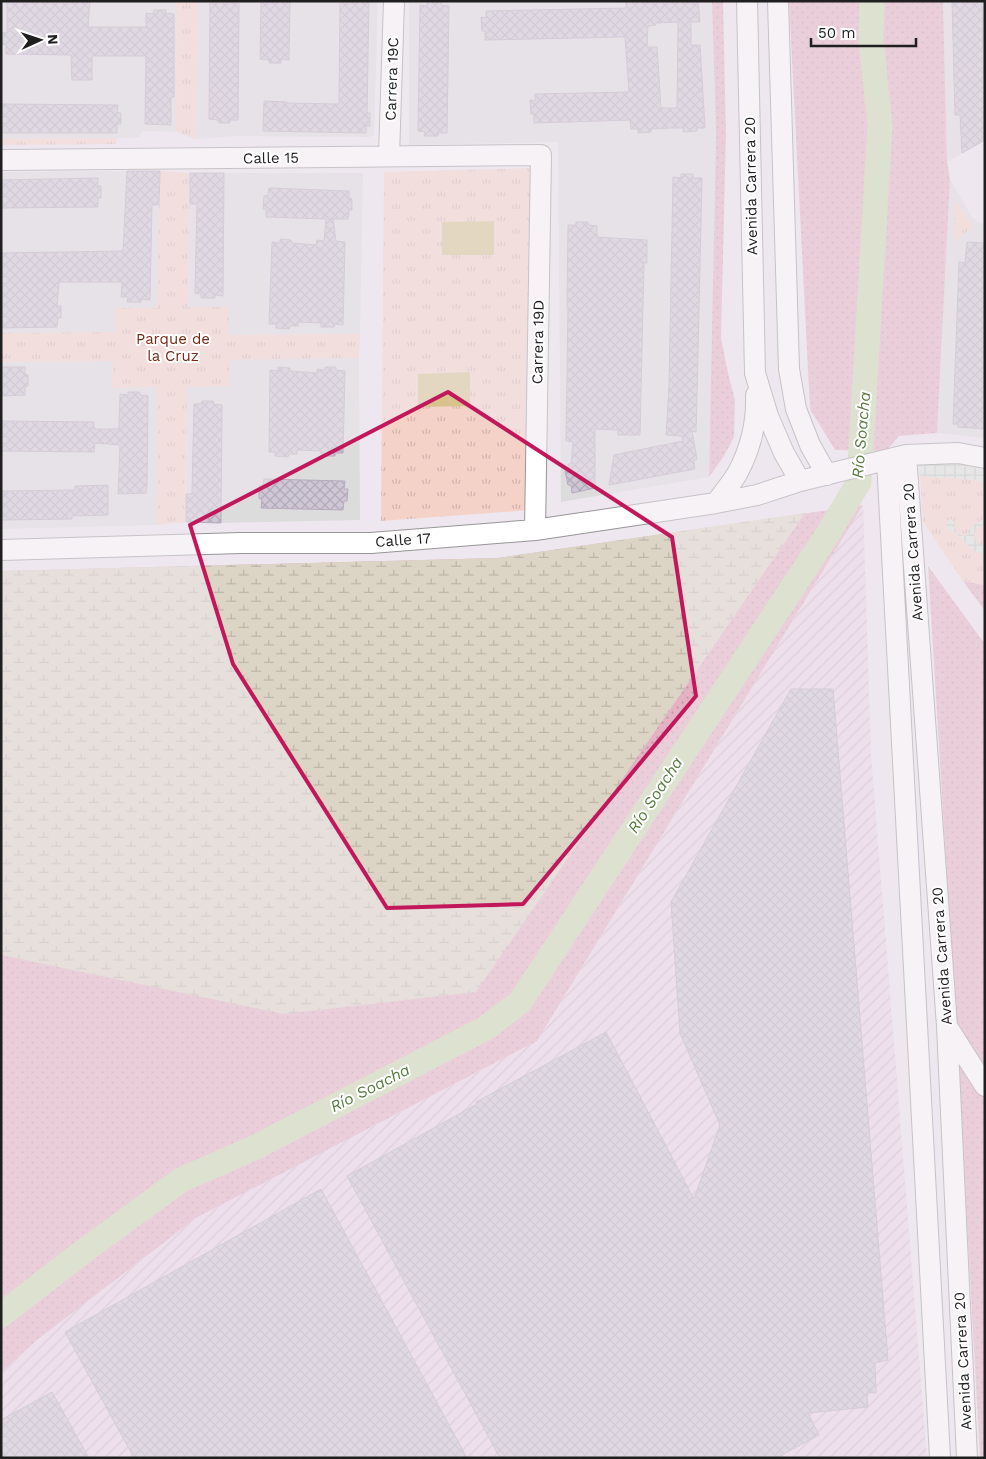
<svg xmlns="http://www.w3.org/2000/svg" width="986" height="1459" font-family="'Work Sans',sans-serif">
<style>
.residential{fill:#dddcdd}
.farmland{fill:url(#farmland-furrows)}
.grass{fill:url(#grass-dots)}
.wetland{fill:url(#wetland-marsh)}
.park{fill:url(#park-tufts)}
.pitch{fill:#d8c48b}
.plaza{fill:url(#plaza-grid)}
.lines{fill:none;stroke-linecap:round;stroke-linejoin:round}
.river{stroke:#c8d9ab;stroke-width:25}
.building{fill:url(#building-cross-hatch);stroke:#b7aac0;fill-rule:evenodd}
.minor-casing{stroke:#969696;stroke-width:22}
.minor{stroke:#fff;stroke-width:20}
.marked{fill:none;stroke:#c2185b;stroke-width:4;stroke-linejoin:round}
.labels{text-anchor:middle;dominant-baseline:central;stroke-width:4;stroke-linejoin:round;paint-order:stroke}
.street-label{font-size:15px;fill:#1f1f1f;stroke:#fff}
.park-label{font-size:15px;fill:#762a15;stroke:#fff}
.water-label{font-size:16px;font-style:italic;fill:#557b3f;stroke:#fff}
</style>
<defs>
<pattern id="farmland-furrows" width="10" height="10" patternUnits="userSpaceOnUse" patternTransform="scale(1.25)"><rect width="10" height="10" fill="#ecd4e7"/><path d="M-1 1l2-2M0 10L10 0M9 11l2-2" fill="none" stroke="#cab6c6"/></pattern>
<pattern id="grass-dots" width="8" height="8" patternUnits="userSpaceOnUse" patternTransform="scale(1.25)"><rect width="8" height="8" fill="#e5b1c3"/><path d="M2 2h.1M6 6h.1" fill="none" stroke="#c498a7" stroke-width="1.8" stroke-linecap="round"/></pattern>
<pattern id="wetland-marsh" width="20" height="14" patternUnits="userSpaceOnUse" patternTransform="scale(1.25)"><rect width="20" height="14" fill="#dcd4c5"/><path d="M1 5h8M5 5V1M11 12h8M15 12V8" fill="none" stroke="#bcb6a9"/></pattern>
<pattern id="park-tufts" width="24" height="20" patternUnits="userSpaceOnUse" patternTransform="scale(1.25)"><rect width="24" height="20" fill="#f5d2c8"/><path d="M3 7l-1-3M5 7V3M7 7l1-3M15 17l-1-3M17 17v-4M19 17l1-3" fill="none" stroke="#d2b4ab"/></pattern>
<pattern id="plaza-grid" width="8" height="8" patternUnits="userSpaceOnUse" patternTransform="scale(1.25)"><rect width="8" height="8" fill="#dbe5dc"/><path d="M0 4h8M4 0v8" fill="none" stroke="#bcc4bc"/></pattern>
<pattern id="building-cross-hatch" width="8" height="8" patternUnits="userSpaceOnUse" patternTransform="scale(1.25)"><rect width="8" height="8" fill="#cfc7d6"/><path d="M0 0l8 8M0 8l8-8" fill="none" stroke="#b1aab7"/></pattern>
</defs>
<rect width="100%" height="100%" fill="#eee7ef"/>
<path class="residential" d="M1 1H177L176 132 143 131 139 137 128 138 1 139Z
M198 1H378L374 135 369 137 235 136 196 139Z
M409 1H712L716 134 709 477 561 502 558 142 409 145Z
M943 1H985V140L947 162Z
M160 171 158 308H116L115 332 1 333V172Z
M190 173H363L360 334 228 335 188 307Z
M950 179 972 217 978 222 985 224V438L937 433Z
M359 358 360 520 221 523 186 522 187 387 229 360Z
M113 361 112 388 157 387V525L1 529V362Z"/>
<path class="farmland" d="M863 505 871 754 927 1458H1V1372L37 1340 196 1218 537 1041Z"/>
<path class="grass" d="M712 1H723L726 134 721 338 728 373 735 400 734 437 724 456 709 477 716 134Z
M789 1H943L947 162 950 179 937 433 899 436 886 451 835 450 810 409Z
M863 505 537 1041 196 1218 37 1340 1 1372V571L498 558Z
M928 566 985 644V1458H980L957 1042Z
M963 581 985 585V611Z"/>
<path class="wetland" d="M805 513 476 992 284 1014 1 955V571L498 558Z"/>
<path class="park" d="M177 1H198L196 139 176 132Z
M118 138 115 144 1 145V139Z
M538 168 544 509 381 521 384 172Z
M160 171 190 173 188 307H229L228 335 360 334 359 358 230 360 229 386 187 387 185 522 157 525V387L112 388 113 361 1 362V333L115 332V308H157Z
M955 199 973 227 954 242Z
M920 476 977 480 985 483V585L963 581 923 522Z"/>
<path class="pitch" d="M494 221V255H442V222Z
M470 372V406L418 407V374Z"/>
<path class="plaza" d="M918 463 959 464 985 470V483L976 480 920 476Z
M951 519 955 523 954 527 956 531 961 535 965 536 968 535 974 525 984 519V524L976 529 974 536 977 543 985 547V555L974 551 955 532 946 528 947 521Z"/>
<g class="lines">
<path class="river" d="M1 1315 84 1251 181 1180 256 1147 486 1028 520 1002 829 532 859 482 880 125 871 40 872 1"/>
</g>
<path class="building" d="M7 1H90L88 27H146V13L153 14 154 10H166L165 13 174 14V97H171V125L145 124 146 56H92V80H72L71 55 6 54V45L1 44V32L7 33Z
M219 1H232V3H239L238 120H230V123H219L218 120 209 119 210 2Z
M261 1H290L289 60 281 59V63H269V60L260 59Z
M340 1H369L367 113H370V126H366V133L263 131 264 101 287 102V103L339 104Z
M427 1H441V5L449 6 447 133H438V136H424L425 132 418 131 420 5 427 6Z
M626 1H698L700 22H691V45H700L705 128H697V131L683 132 684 128H670L651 129V132L638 133V129H631L630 120 534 123V114H531L530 100 535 101V94L629 92 625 37 485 40V31H482L481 17 486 18V11L626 8ZM678 22 677 108H661L657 47H647L648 26 656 25V23Z
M952 1H982L985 140 962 153 960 115H955Z
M1 104 118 105 117 112 121 113V124H117V133H1Z
M127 171H160L159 205H152L150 300 141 299V302H127L128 297H121L122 282H59L57 306H61V318H58L57 327 1 328V253L123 251Z
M190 173H224L223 296 215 295V298H201V294L195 293 197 204H190Z
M681 174H693V178H702L697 398 696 432 692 431 697 459 694 460 695 469 609 485 614 455 683 441 682 436 666 435 669 385 673 177 681 178Z
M98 178V186H101V198H98V207L1 208V180Z
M269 188 349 191V198L352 199V210H349L348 219H333L336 241 345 242 343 325 335 324 334 327H321V323L298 322V326H290L289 329 276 328V324H269L272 242 280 243V239L291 240 292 243 316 245 317 240 324 241 326 219 266 217V209H263L264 196 268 195Z
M576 222H588V225L597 226V237L647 240V263H644L640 435H618V430L595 429V488L572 493 571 485H568L565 471H569L568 464H571L573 442 566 441 568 307H567L568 225H576Z
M967 242 985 243V429L958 427V424H953L959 262 965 263Z
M1 367H25V374L28 375V386L25 387V395L1 396Z
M278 367 290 368V371L317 373V369L325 370V367H336V370L345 371 343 453H335V456H321V451L297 450V454H289L288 457 275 456V452H269L270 370 278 371Z
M128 392H139L140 395 148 396 147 485 146 493 118 494 120 445 95 443 94 452 1 451V421L94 422V429H119L120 394 128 395Z
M202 401H213L214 404 222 405 221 523 186 522V494H192L194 404H201Z
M264 479 345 481 344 489H348L347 501H344L343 510 261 508 262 500 259 498V486H263Z
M108 485V515L72 516V519L1 520V491L75 490V486Z
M791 689H833L888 1360 875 1363 876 1393 867 1392 868 1407 808 1413 819 1435 776 1458H500L347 1176 477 1104 476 1102 606 1032 694 1199 720 1125 680 1033 671 902Z
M321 1189 467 1458H134L65 1332Z
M52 1392 89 1458H1V1420Z"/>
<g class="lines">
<g class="minor-casing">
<path id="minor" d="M747 1 755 373 768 416 784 453 800 481
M778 1 789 369 796 409 810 445 827 475
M389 156 394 1
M1 160 541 155 535 530
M906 455 947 1026 967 1458
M887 460 940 1458
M716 503C723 493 731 484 737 474 750 450 757 422 756 395
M1 550 241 543H371L535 530 716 503 757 495 800 481 906 455 958 453 985 458
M948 1028 985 1086"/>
</g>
<use href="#minor" class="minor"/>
</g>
<path d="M0 0H986V1459H0ZM448 392 672 537 696 696 523 904 387 908 233 664 190 525Z" fill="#eee7ef" fill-opacity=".55" fill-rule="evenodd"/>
<path class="marked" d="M448 392 672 537 696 696 523 904 387 908 233 664 190 525Z"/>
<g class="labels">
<g class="street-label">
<text transform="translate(392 79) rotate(-88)">Carrera 19C</text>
<text transform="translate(271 158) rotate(-1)">Calle 15</text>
<text transform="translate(751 186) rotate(-91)">Avenida Carrera 20</text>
<text transform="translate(538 342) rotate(-89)">Carrera 19D</text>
<text transform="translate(403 540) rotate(-4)">Calle 17</text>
<text transform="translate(913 552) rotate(-94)">Avenida Carrera 20</text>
<text transform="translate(942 956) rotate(-94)">Avenida Carrera 20</text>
<text transform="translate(963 1361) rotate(-93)">Avenida Carrera 20</text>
</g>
<g class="park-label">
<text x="173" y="339">Parque de<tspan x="173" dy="17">la Cruz</tspan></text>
</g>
<g class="water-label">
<text transform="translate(861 435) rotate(-85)">Río Soacha</text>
<text transform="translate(655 795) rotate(-57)">Río Soacha</text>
<text transform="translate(370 1088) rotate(-27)">Río Soacha</text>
</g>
</g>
<rect width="986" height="1459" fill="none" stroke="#1f1f1f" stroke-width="5"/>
<g transform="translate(40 40) rotate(87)" stroke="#ffffff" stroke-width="4" paint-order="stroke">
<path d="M0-4L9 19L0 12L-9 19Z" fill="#1f1f1f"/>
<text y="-8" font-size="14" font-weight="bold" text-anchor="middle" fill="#1f1f1f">N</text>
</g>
<path d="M811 38v8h105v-8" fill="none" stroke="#1f1f1f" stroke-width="2.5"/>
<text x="818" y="38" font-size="15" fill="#1f1f1f" stroke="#ffffff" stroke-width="4" paint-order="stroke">50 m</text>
</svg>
